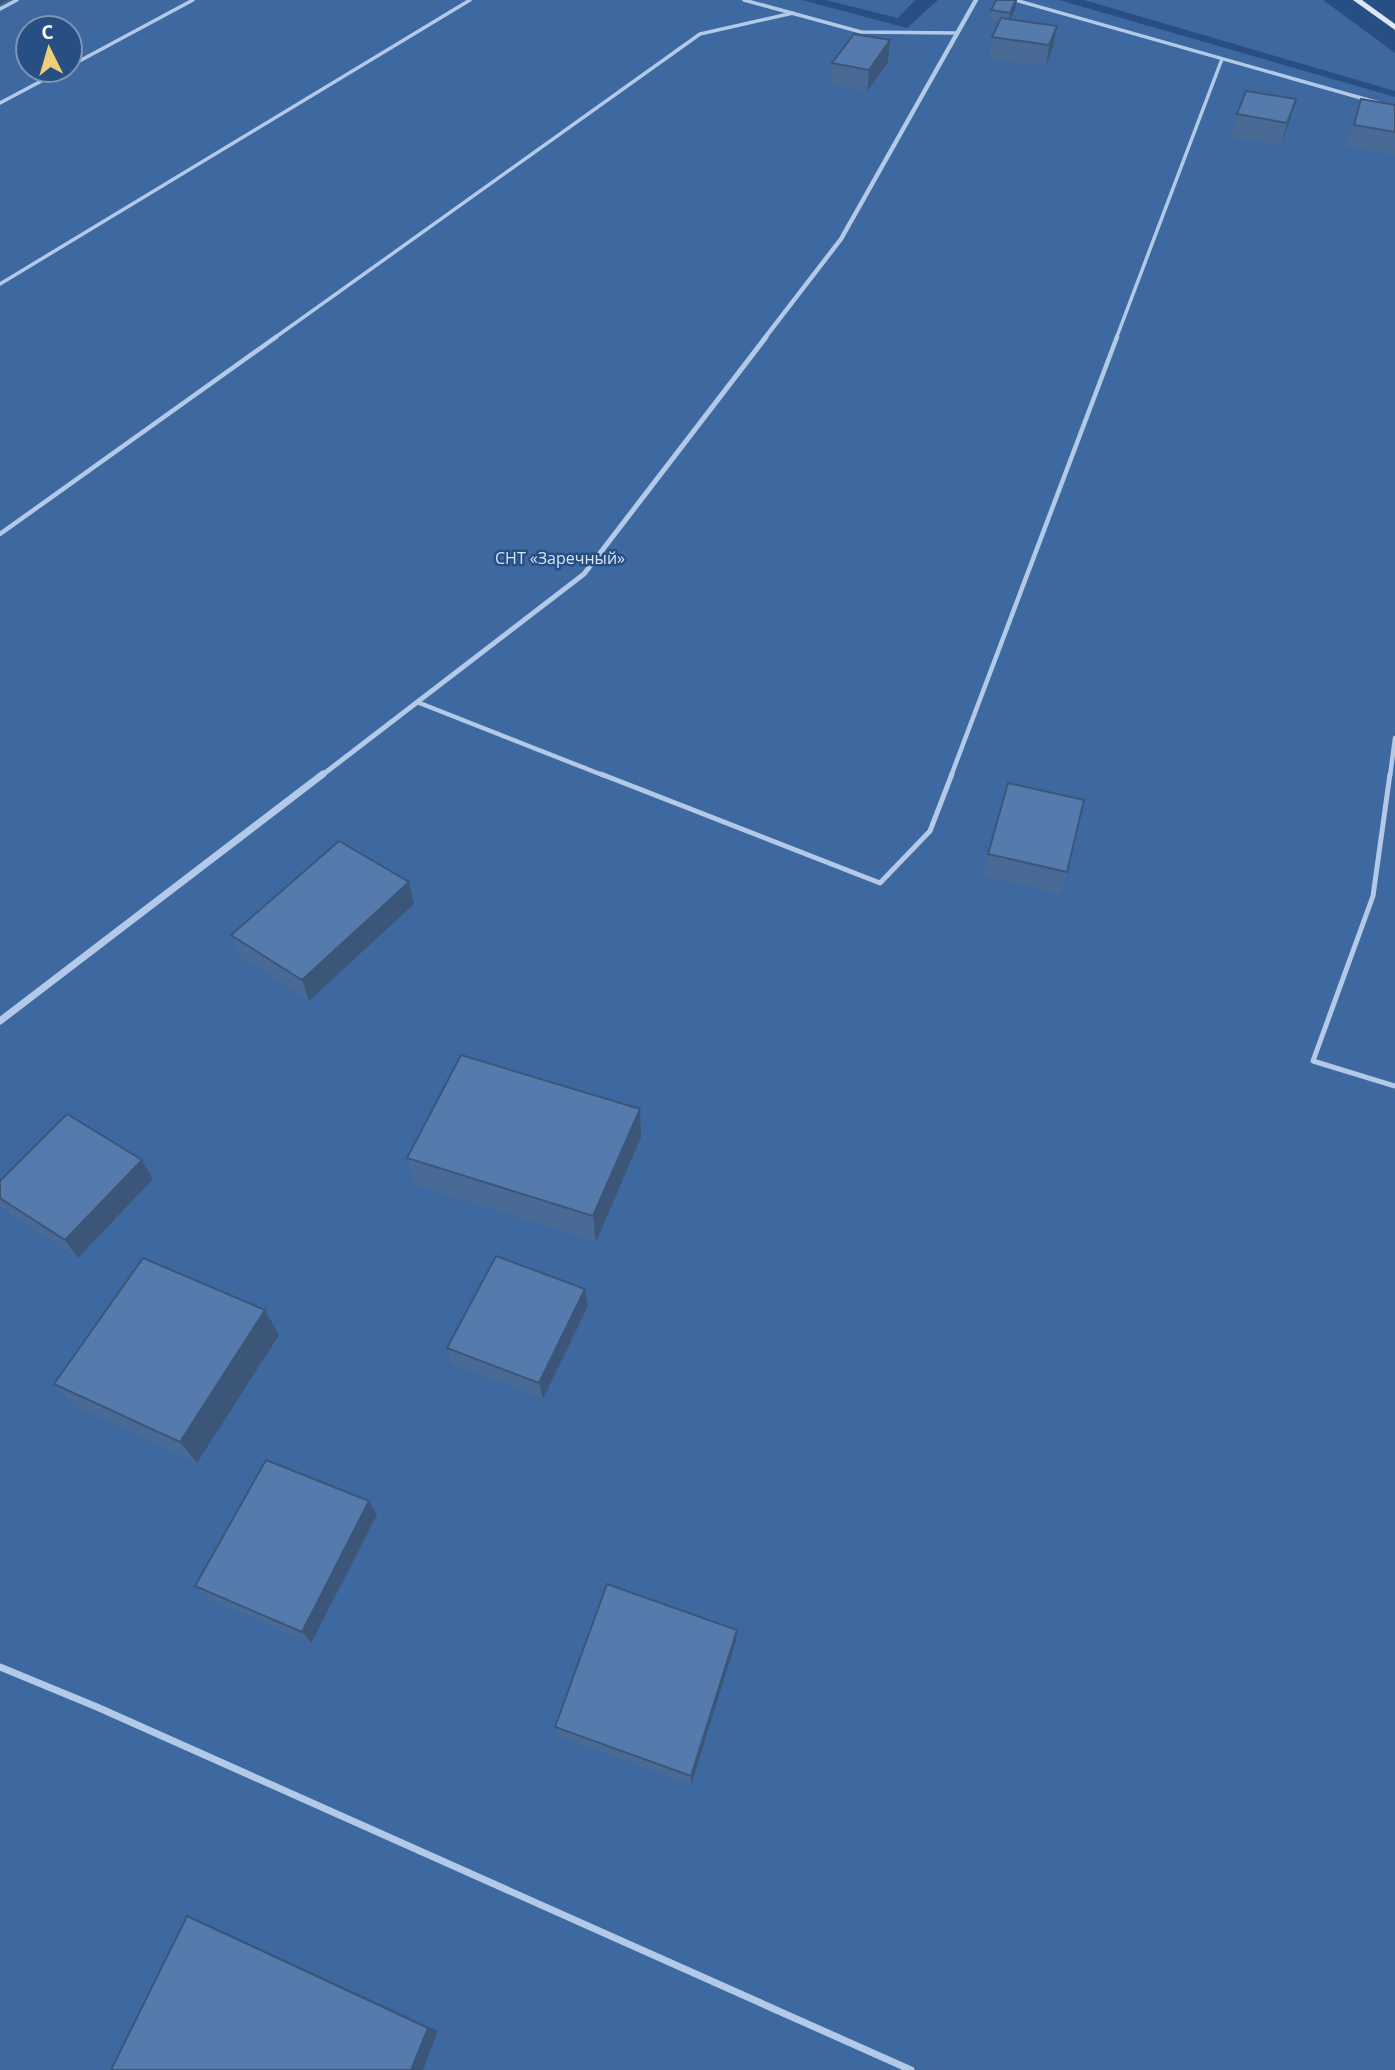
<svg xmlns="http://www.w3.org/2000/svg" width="1395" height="2070" font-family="'Open Sans',sans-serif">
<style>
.green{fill:#3d69a0;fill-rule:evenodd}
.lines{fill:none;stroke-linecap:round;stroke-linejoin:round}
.lane-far3{stroke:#b2c9e7;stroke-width:3.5}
.lane-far2{stroke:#b2c9e7;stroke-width:4.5}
.lane-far1{stroke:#b2c9e7;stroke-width:5}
.lane{stroke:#b2c9e7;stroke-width:7}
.street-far2{stroke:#b2c9e7;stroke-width:4.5}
.street-far1{stroke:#b2c9e7;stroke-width:5}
.street{stroke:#b2c9e7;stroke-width:7}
.secondary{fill:#dce7f6;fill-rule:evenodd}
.wall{fill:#496a95}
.shaded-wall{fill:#3c5679}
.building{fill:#557bad;stroke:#3c5679;stroke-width:2}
.labels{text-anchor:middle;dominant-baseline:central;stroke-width:5;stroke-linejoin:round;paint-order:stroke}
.far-park-label{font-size:16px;fill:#d6e4f6;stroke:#284f84}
</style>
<rect width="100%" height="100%" fill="#284f84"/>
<path class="green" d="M0 0H802L907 28 938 0H1059L1395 97V2070H0ZM28 28H70V70H28Z
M826 0H915L898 18Z
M1084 0H1323L1395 53V91Z"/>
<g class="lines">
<path class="lane-far3" d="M744 0 861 32 957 33
M1015 0 1379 103
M0 9 17 0
M70 66 193 0
M0 103 62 70
M0 284 470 0
M273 339 700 34 793 13
M1116 339 1222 59"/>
<path class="lane-far2" d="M0 534 276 337
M417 702 605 776
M951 776 1117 337
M1390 776 1395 738"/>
<path class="lane-far1" d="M601 774 880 883 930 831 952 774
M1390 774 1373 896 1313 1061 1395 1086"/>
<path class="lane" d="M0 1667 97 1707 911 2070"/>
<path class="street-far2" d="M764 339 841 239 976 0"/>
<path class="street-far1" d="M321 776 584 574 766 337"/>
<path class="street" d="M0 1021 323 774"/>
<path class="secondary" d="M1353 0H1362L1395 24V30Z"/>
</g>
<path class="wall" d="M1017 0 1015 10 1010 20 1053 48 1046 66 989 59 992 37 999 22 989 21 991 10Z
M888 62 867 92 831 85 832 63Z
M1296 99 1281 145 1231 137 1237 114Z
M1361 99 1395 105V155L1346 147Z
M988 854 1067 872 1060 894 983 876Z
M414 904 309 1001 240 956 231 935Z
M640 1109 641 1137 596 1242 415 1185 407 1158Z
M142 1160 153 1179 78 1258 4 1210 0 1205V1181Z
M585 1289 588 1306 543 1399 452 1364 447 1348Z
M265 1310 279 1335 197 1463 74 1406 54 1384Z
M369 1501 377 1515 311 1643 207 1598 195 1586Z
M736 1641 691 1785 558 1736 555 1727Z"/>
<path class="shaded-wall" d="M0 0H8L0 4Z
M1017 0 1015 10 1008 24 1010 13Z
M1057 26 1053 48 1046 66 1049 45Z
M890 40 888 62 867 92 869 70Z
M1296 99 1289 122 1281 145 1287 123Z
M409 882 414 904 309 1001 302 980Z
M640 1109 641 1137 596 1242 593 1216Z
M142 1160 153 1179 78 1258 65 1240Z
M585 1289 588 1306 543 1399 539 1383Z
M265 1310 279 1335 197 1463 180 1442Z
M369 1501 377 1515 311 1643 302 1632Z
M737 1630 736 1641 691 1785V1776Z
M187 1916 207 1924 438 2031 423 2070H411Z"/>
<path class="building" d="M996 0H1016L1010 13 991 10Z
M1001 18 1057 26 1049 45 992 37Z
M854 34 890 40 869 70 832 63Z
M1246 91 1296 99 1287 123 1237 114Z
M1361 99 1395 105V132L1354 125Z
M1008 783 1084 800 1067 872 988 854Z
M339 841 409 882 302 980 231 935Z
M461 1055 640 1109 593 1216 407 1158Z
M67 1114 142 1160 65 1240 0 1198V1181Z
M496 1256 585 1289 539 1383 447 1348Z
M143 1258 265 1310 180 1442 54 1384Z
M266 1460 369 1501 302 1632 195 1586Z
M607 1584 737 1630 691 1776 555 1727Z
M187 1916 428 2028 411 2070H111Z"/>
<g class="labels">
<g class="far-park-label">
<text x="560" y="558">СНТ «Заречный»</text>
</g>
</g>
<g transform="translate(49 49) rotate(355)"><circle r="33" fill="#284f84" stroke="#7e95b5" stroke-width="2"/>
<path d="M0-5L12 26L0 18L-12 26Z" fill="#eece79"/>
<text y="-10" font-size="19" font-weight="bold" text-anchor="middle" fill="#ffffff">С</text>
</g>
</svg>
